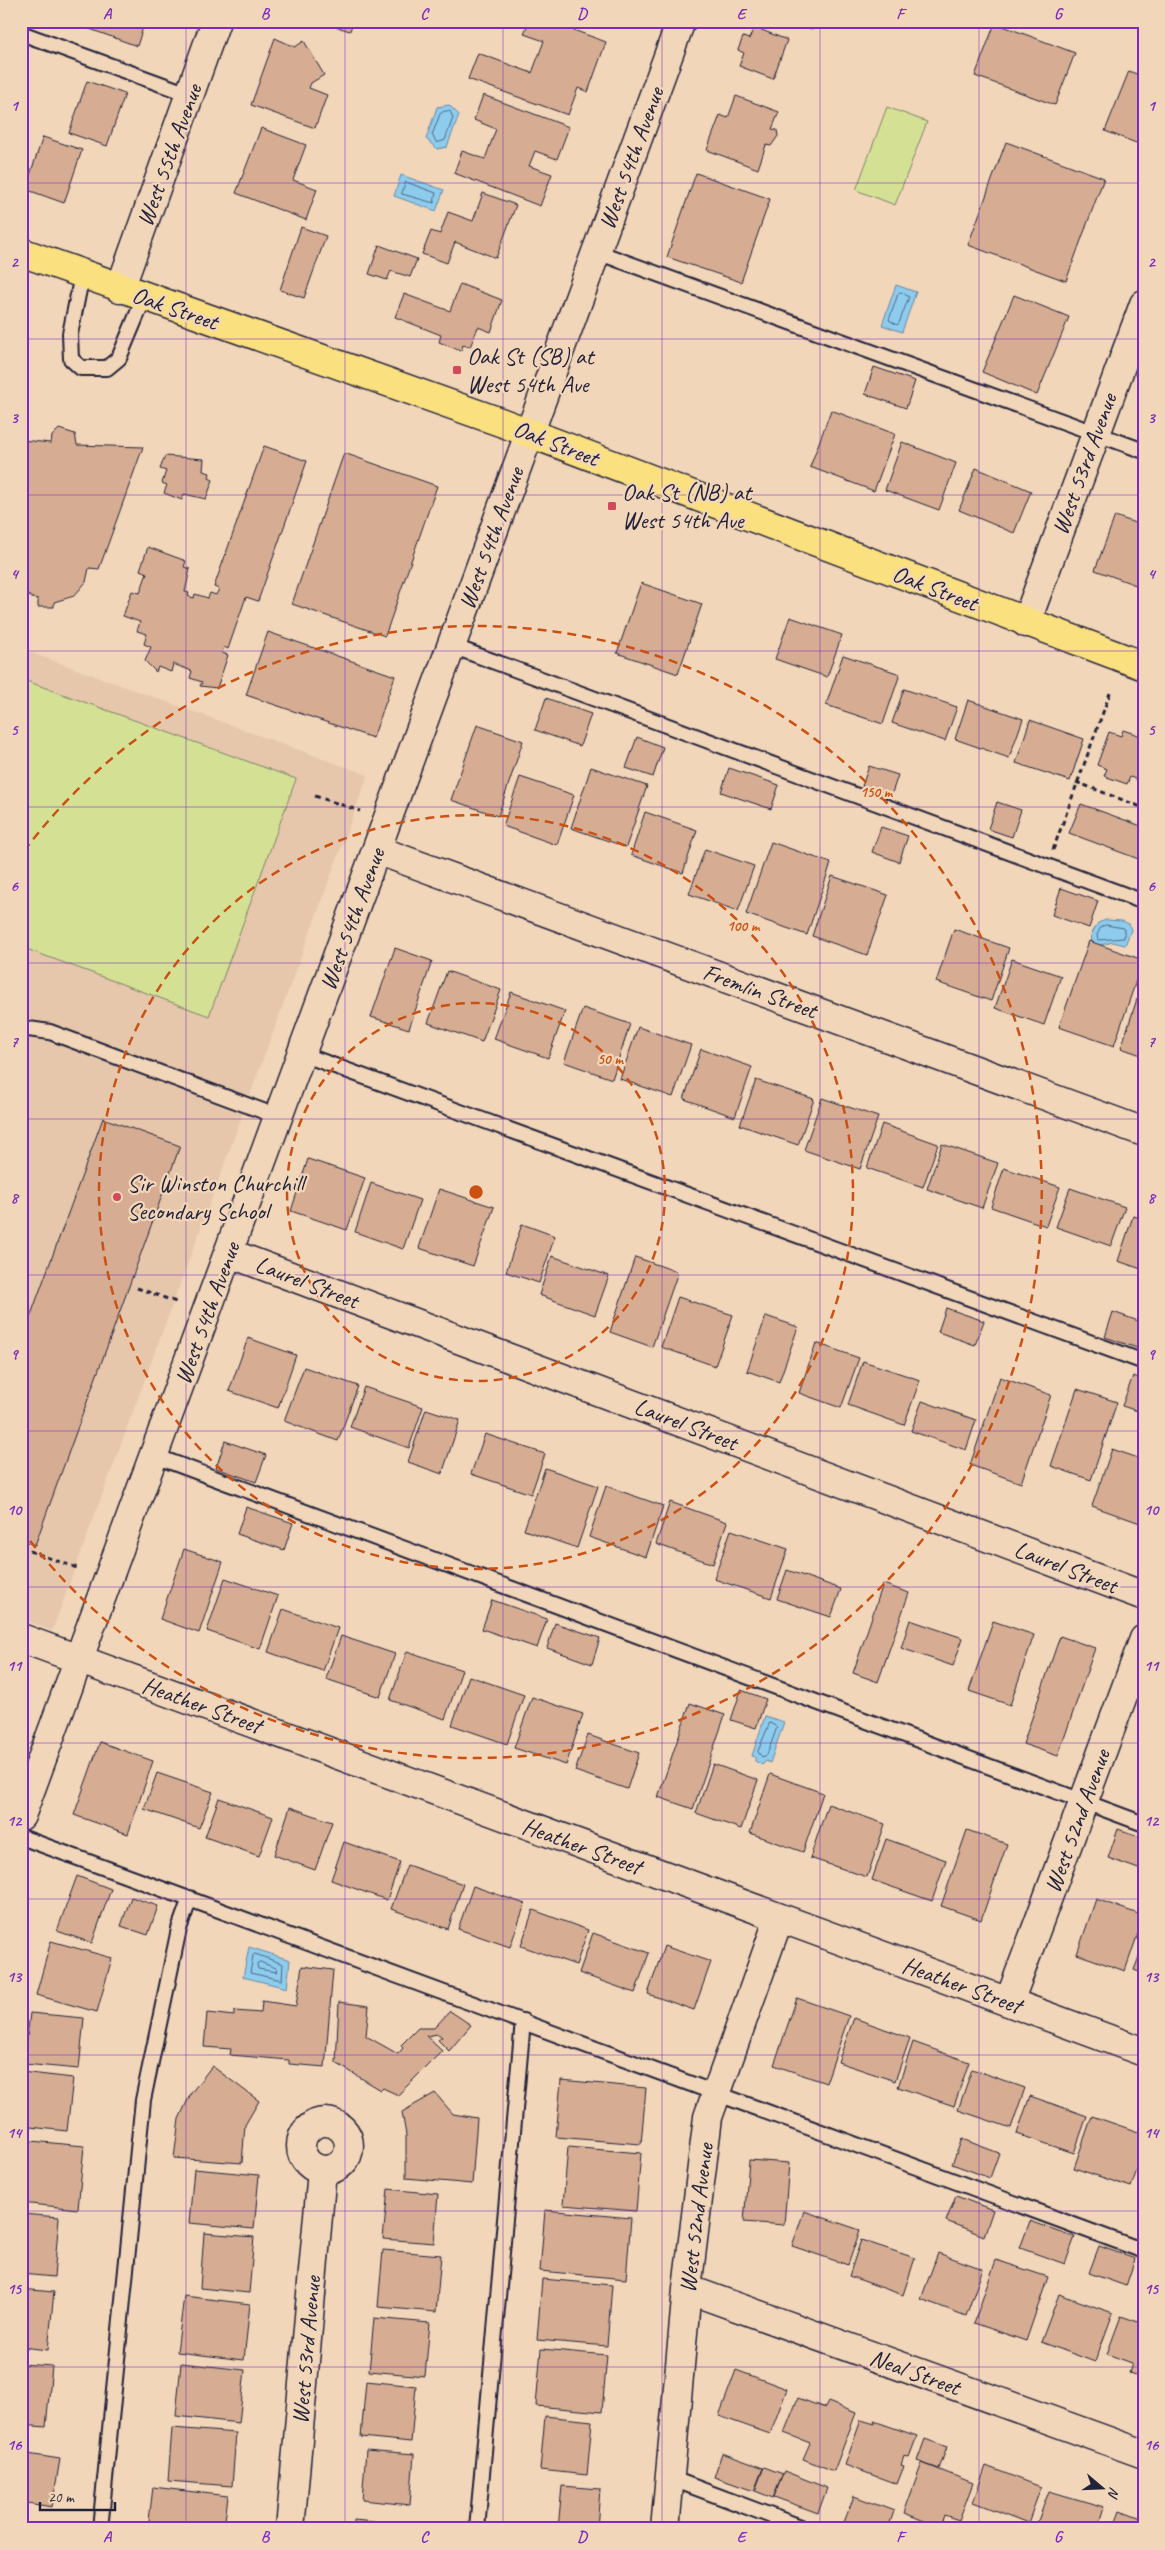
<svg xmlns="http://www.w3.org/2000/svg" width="1165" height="2550" font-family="Caveat,sans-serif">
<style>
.built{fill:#e6c7ab}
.green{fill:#d4e194;stroke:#7b8268}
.water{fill:#8eccee;stroke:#6388a6}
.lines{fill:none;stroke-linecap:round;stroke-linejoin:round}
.shore{stroke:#4d6683;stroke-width:1}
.building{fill:#d6ad92;stroke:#22223b}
.lane-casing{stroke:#22223b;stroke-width:18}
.street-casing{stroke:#22223b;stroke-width:31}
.primary-casing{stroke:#22223b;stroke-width:31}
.path{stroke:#22223b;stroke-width:3;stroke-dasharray:5 4;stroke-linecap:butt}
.lane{stroke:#f2d6b9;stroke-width:14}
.street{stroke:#f2d6b9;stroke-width:28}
.primary{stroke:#fbe080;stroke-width:28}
.grid{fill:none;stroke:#7b2cbf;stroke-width:1;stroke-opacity:0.55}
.ring{fill:none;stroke:#ca5113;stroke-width:2.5;stroke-dasharray:9 6}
.poi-dot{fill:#d1495b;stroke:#f2d6b9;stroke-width:2}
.labels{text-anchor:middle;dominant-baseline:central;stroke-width:4.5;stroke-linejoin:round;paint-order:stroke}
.street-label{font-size:24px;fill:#22223b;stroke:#f2d6b9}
.poi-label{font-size:24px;fill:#22223b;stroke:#f2d6b9;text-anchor:start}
.centre{fill:#ca5113;stroke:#f2d6b9;stroke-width:2.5}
.ring-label{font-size:15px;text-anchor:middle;font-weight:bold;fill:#ca5113;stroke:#f2d6b9;stroke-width:4.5;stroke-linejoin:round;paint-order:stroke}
.neatline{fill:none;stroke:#7b2cbf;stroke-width:2}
.grid-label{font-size:16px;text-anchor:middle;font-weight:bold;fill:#7b2cbf}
</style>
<rect width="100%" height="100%" fill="#f2d6b9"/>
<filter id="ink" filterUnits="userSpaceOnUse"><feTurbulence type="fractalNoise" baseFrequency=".02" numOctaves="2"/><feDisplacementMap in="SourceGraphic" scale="10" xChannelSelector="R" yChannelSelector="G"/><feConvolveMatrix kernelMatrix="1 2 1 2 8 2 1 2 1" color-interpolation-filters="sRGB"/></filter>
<g filter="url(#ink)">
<path class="built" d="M21 649 368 775 52 1631 21 1618Z"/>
<path class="green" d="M887 107 927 122 895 205 856 190Z
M21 679 296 779 209 1016 21 947Z"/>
<path class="water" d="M449 105 459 115 447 147 437 149 426 139 437 107Z
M401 175 444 190 436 211 394 196Z
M896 285 916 292 902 332 882 325Z
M1106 920 1122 921 1129 924 1131 930 1125 945 1113 942 1097 946 1092 941 1091 935 1098 923Z
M765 1716 784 1722 770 1763 766 1761 762 1765 755 1761V1757L752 1756Z
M249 1947 290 1960 287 1988 243 1977Z"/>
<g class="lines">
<path class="shore" d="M445 111H450L453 118 445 140 437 143 432 135 440 114Z
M406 182 436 193 434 203 402 194Z
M901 292 909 297 899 323 897 325 889 320 898 294Z
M1106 925 1124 928V938L1098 940 1097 935 1101 927Z
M770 1723 777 1727 767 1755 762 1757 758 1752Z
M255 1954 283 1964 282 1980 250 1973 253 1956Z
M260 1962 276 1968 277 1972 258 1969 257 1964Z"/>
</g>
<path class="building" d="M90 21H145L137 46 87 28Z
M318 21H353L350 31Z
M529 21H549L606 42 588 92 578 88 568 115 468 79 478 53 532 73 544 41 524 34Z
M788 21H815L812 29Z
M995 23 1075 53 1055 105 975 76Z
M754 27 787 40 773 79 739 66 744 53 738 50 743 37 749 39Z
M275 38 295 47 304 41 324 75 311 83 309 88 327 95 315 128 251 105Z
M1129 71 1144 77V146L1105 131Z
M87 81 125 94 107 146 69 133Z
M483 95 569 127 557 159 535 151 529 166 552 174 540 206 454 173 462 151 485 159 496 129 474 120Z
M736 96 779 112 772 129 777 130 778 136 771 146 766 145 758 169 707 150 720 115 728 118Z
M261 128 306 145 293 180 317 189 306 220 236 193Z
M43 137 82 150 64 203 25 189Z
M1006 142 1104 178 1066 281 968 245Z
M696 173 770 199 741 282 667 257Z
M483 193 516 205 496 258 455 242 447 263 422 254 431 231 440 234 448 212 473 221Z
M301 227 326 236 304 298 280 290Z
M379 245 417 259 410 277 391 271 387 280 369 274Z
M460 284 502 300 491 332 478 327 470 347 463 345 461 351 439 342 441 335 395 317 404 294 450 311Z
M1014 295 1069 317 1037 395 982 372Z
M874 367 915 381 906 408 865 394Z
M831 410 895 434 874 491 810 467Z
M59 429 75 434 77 445 143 447 99 569 89 568 86 582 74 596 54 602V607H38V599L32 598 21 590V440L51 443 52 436Z
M902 442 956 463 939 510 885 490Z
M264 446 307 461 258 601 246 597 228 649 224 647 222 653 228 655 217 688 200 686 202 682 190 678 192 671 173 664 171 672 158 667 156 672 145 661 151 647 144 644 147 634 137 631 140 622 123 616 132 591 140 593 147 573 140 570 148 547 186 561 184 567 190 569 185 592 189 593 188 596 194 598 195 594 208 598 210 593 216 595 219 589 214 587Z
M344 453 437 486 385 636 292 604Z
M165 456 204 459 203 471 210 473 209 478 213 480 206 499 184 494 182 500 164 493 167 485 162 483 166 471 160 469Z
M976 468 1031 491 1014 533 959 510Z
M1115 516 1144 526V588L1095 570Z
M641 583 702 604 678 674 617 653Z
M790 617 842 635 827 677 775 659Z
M268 632 395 676 373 738 246 695Z
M843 655 900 674 883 724 826 705Z
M904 689 957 707 945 741 892 723Z
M546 698 591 714 580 746 535 730Z
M968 700 1023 719 1009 758 955 739Z
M1030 720 1084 739 1070 781 1016 763Z
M477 725 523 741 498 816 451 800Z
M1123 730 1144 737 1142 744 1144 745V773L1141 781 1130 777 1127 784 1104 776 1107 769 1097 765 1109 732 1121 736Z
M637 737 663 747 653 777 626 768Z
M869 766 898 775 891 796 862 786Z
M591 767 647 786 626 847 571 828Z
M729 768 779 785 771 809 721 792Z
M520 777 574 795 557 845 503 826Z
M997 802 1021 810 1012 837 988 829Z
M1081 804 1144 827V861L1069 833Z
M645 812 697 830 683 873 631 855Z
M881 827 908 836 899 862 872 852Z
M771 842 831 863 807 935 746 914Z
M705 849 754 866 738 911 689 894Z
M832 876 888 895 867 955 812 936Z
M1061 888 1098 901 1089 928 1052 915Z
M954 929 1009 948 991 1001 936 982Z
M1089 941 1143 960 1114 1046 1059 1027Z
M395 948 432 961 409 1029 371 1017Z
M1012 959 1061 976 1044 1025 995 1008Z
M447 971 501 990 482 1042 428 1023Z
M511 992 565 1011 548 1058 494 1039Z
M1137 999 1144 1001V1056L1121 1048Z
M583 1008 630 1024 612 1079 564 1062Z
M638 1027 691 1045 673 1097 620 1079Z
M701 1049 752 1067 735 1117 684 1099Z
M756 1080 814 1099 798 1145 740 1125Z
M822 1098 878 1117 860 1169 804 1150Z
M103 1118 180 1146 35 1545 21 1540V1342Z
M882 1124 938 1144 923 1187 867 1168Z
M942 1144 998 1163 982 1208 927 1189Z
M308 1159 365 1178 347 1230 291 1211Z
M1004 1168 1060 1187 1046 1226 991 1207Z
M371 1183 420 1200 403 1249 355 1232Z
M1070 1188 1125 1207 1111 1246 1056 1227Z
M439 1189 494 1207 473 1266 419 1248Z
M1133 1216 1144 1219V1270L1118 1261Z
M522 1224 555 1236 539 1283 506 1272Z
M552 1256 609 1276 595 1315 539 1295Z
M635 1257 678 1272 652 1347 610 1332Z
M678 1297 733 1315 715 1366 661 1347Z
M946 1308 984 1321 975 1345 938 1332Z
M1113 1312 1144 1323 1143 1350 1105 1337Z
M766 1316 798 1327 779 1382 747 1371Z
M248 1338 296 1355 278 1408 229 1391Z
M816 1343 859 1358 841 1408 799 1393Z
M863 1361 920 1380 904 1425 848 1405Z
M304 1367 358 1386 338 1441 284 1421Z
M1133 1376 1144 1380V1413L1122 1406Z
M1000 1377 1051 1395 1021 1483 970 1465Z
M364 1387 423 1407 409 1448 350 1427Z
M1077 1389 1117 1402 1091 1480 1051 1466Z
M922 1401 976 1420 966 1450 911 1431Z
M426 1409 460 1420 442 1474 408 1462Z
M485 1434 545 1454 531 1494 471 1474Z
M225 1441 266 1455 256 1482 216 1468Z
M1112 1449 1144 1460 1143 1524 1092 1506Z
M545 1468 598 1486 577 1548 524 1530Z
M606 1486 663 1506 646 1557 589 1537Z
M670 1502 727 1522 713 1564 656 1544Z
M246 1507 293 1523 284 1550 237 1534Z
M731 1530 788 1549 771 1598 714 1579Z
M184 1549 223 1562 199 1633 160 1619Z
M787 1570 841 1589 831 1617 777 1599Z
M225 1578 278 1596 260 1649 207 1631Z
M883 1584 909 1593 878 1682 853 1673Z
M492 1600 547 1619 537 1648 482 1629Z
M283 1609 338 1628 323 1671 268 1652Z
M910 1620 963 1638 953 1666 901 1648Z
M993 1621 1034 1635 1010 1705 969 1691Z
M555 1623 600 1638 592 1664 547 1648Z
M341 1636 395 1654 380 1697 326 1679Z
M1060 1636 1095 1648 1058 1756 1023 1744Z
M407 1651 462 1670 445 1719 390 1700Z
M469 1676 524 1695 507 1744 452 1725Z
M741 1690 766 1699 756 1728 731 1720Z
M532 1697 583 1714 566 1765 514 1748Z
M690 1703 725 1715 693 1809 658 1797Z
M588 1735 639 1753 627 1789 575 1771Z
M100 1742 153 1761 128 1834 74 1815Z
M713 1764 758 1780 741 1829 696 1813Z
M157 1773 213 1792 199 1828 144 1809Z
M770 1774 823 1793 803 1852 750 1833Z
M219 1798 273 1817 259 1856 205 1837Z
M828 1804 885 1824 867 1877 810 1858Z
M290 1807 332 1822 315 1870 274 1855Z
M1118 1829 1144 1838V1871L1108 1858Z
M967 1830 1007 1844 981 1920 941 1906Z
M886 1839 946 1860 932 1901 872 1880Z
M344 1842 400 1862 387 1900 331 1880Z
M407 1865 463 1884 448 1929 391 1909Z
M77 1876 111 1889 92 1943 57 1931Z
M473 1886 525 1904 510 1947 458 1929Z
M131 1897 158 1906 148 1935 121 1926Z
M1096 1899 1144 1916 1125 1971 1077 1954Z
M533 1910 588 1930 576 1965 521 1946Z
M593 1933 649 1953 635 1993 579 1973Z
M51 1941 112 1958 97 2012 36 1995Z
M1144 1944V1974L1134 1970Z
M664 1946 711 1962 694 2010 648 1994Z
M302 1966 333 1970 325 2067 289 2064V2060L230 2055 231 2049 204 2047 207 2013 234 2016V2011L261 2013 262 2001 296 2006Z
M797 1998 849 2016 826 2083 774 2065Z
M339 2002 369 2006 366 2036 398 2054 403 2048 401 2045 418 2028H434L450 2011 471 2025 449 2051 438 2040 442 2037 438 2034 426 2036 442 2051 398 2095 383 2088 381 2090 336 2063Z
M30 2013 84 2018 79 2069 24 2064Z
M854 2018 910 2038 895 2081 838 2062Z
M913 2042 969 2062 954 2106 898 2087Z
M212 2066 259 2101 245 2125 242 2163 174 2158 179 2119 191 2093Z
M972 2069 1025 2088 1011 2128 958 2110Z
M21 2072 73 2078 67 2131 21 2126Z
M561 2080 646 2088 641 2144 556 2137Z
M435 2093 453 2114 477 2118 472 2184 406 2178V2135L402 2112Z
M1030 2096 1087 2116 1074 2153 1017 2134Z
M1092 2116 1144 2134V2150L1131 2187 1074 2168Z
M962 2139 999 2153 990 2178 952 2164Z
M21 2140 84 2146 78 2209 21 2203Z
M568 2147 641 2153 636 2211 563 2205Z
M749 2160 789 2163 784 2225 744 2222Z
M194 2169 259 2175 254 2229 189 2223Z
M388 2189 438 2194 434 2243 383 2239Z
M956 2196 993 2210 984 2236 946 2221Z
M545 2210 631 2218 626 2279 540 2271Z
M804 2211 860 2230 848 2265 792 2246Z
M21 2214 59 2217 54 2277 21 2274Z
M1030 2221 1075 2237 1065 2264 1020 2248Z
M204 2233 254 2237 249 2293 200 2288Z
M861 2240 915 2258 903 2295 849 2276Z
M1099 2246 1135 2259 1126 2286 1089 2273Z
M383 2250 441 2255 436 2312 378 2307Z
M938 2253 983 2269 966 2316 921 2299Z
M996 2260 1048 2277 1026 2341 974 2323Z
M542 2279 612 2285 607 2346 537 2340Z
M21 2289 54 2292 48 2350 21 2347Z
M1059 2294 1113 2313 1095 2362 1041 2342Z
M184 2296 250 2304 244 2360 177 2352Z
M1121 2316 1144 2324V2378L1129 2373 1132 2363 1107 2354Z
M374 2318 430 2323 425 2376 369 2371Z
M541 2349 607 2355 602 2412 536 2406Z
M181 2363 245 2370 239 2423 176 2416Z
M21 2364 52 2366 46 2427 21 2425Z
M736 2370 787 2389 770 2434 719 2416Z
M366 2381 416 2386 411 2442 361 2437Z
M798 2398 825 2408 828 2402 856 2413 834 2471 803 2459 810 2443 784 2433Z
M545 2416 592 2421 587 2475 540 2470Z
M861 2420 875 2424 874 2421 917 2436 909 2457 904 2456 901 2465 904 2466 897 2484 845 2465Z
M172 2428 236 2433 232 2486 168 2481Z
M925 2439 947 2447 939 2469 917 2461Z
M366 2450 414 2454 410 2505 362 2500Z
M21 2453 60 2459 52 2507 21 2502Z
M722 2453 763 2468 754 2491 714 2477Z
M922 2463 973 2483 959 2520 944 2515 940 2527 904 2513Z
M986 2466 1041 2487 1028 2523 973 2502Z
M764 2467 783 2474 773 2498 755 2491Z
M784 2471 827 2488 818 2513 774 2497Z
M562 2486 600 2489 597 2529H558Z
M153 2487 228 2496 224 2529H148Z
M1049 2491 1104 2507 1097 2529H1035Z
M854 2496 894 2511 888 2529H852L843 2525Z
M1120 2510 1144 2519V2529H1113Z
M354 2520 425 2527V2529H354Z"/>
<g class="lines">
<g class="lane-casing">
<path id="lane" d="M21 33 191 95
M597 252 1144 451
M82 275 70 334 71 359 81 368H107L119 358 144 298
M452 646 1144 902
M21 1028 50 1032 279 1117
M302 1054 1144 1362
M155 1456 1144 1824
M21 1837 1144 2251
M670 2478 806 2529
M100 2529 143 2100 179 1929 190 1898
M477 2529 523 2021"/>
</g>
<g class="street-casing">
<path id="street" d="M120 289 216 21
M1026 623 1144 304
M377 850 1144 1132
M229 1253 1144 1596
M21 1638 1144 2052
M21 1816 681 21
M1009 2002 1144 1639
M301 2146a24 24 0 1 1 48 0a24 24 0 1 1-48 0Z
M687 2289 1144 2454
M290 2529 322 2171
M665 2529 687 2289 708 2117 779 1918"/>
</g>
<g class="primary-casing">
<path id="primary" d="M21 252 503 423 1144 666"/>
</g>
<path class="path" d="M1076 782 1144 808
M315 796 360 811
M1141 807 1144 798
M1053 850 1110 693
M137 1288 179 1303
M21 1548 80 1569"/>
<use href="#lane" class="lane"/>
<use href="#street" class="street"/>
<use href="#primary" class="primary"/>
</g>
</g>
<path class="grid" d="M186 21V2529M345 21V2529M503 21V2529M662 21V2529M820 21V2529M979 21V2529M21 183H1144M21 339H1144M21 495H1144M21 651H1144M21 807H1144M21 963H1144M21 1119H1144M21 1275H1144M21 1431H1144M21 1587H1144M21 1743H1144M21 1899H1144M21 2055H1144M21 2211H1144M21 2367H1144"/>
<g class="ring">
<circle cx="476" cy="1192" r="189"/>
<circle cx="476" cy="1192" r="377"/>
<path d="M24 851A566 566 0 1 1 24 1533"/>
</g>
<g class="poi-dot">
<rect x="452" y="365" width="10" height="10" rx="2.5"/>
<rect x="607" y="501" width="10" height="10" rx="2.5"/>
<circle cx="117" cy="1197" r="5"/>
</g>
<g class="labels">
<g class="street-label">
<text transform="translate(169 155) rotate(-70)">West 55th Avenue</text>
<text transform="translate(631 158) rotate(-70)">West 54th Avenue</text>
<text transform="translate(175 308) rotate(19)">Oak Street</text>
<text transform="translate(556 443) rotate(21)">Oak Street</text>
<text transform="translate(1084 464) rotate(-70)">West 53rd Avenue</text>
<text transform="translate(491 538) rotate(-70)">West 54th Avenue</text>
<text transform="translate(935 588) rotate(21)">Oak Street</text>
<text transform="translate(352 919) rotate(-70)">West 54th Avenue</text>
<text transform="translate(760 991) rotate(20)">Fremlin Street</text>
<text transform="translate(307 1282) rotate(21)">Laurel Street</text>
<text transform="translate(207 1313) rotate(-70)">West 54th Avenue</text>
<text transform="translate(686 1424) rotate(21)">Laurel Street</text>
<text transform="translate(1066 1567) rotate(21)">Laurel Street</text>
<text transform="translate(202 1705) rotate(20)">Heather Street</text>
<text transform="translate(1077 1821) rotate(-70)">West 52nd Avenue</text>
<text transform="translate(582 1846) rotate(20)">Heather Street</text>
<text transform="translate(962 1985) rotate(20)">Heather Street</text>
<text transform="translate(696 2218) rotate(-83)">West 52nd Avenue</text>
<text transform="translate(306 2350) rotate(-85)">West 53rd Avenue</text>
<text transform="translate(915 2372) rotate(20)">Neal Street</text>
</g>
<g class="poi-label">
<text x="467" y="356">Oak St (SB) at<tspan x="467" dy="28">West 54th Ave</tspan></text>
<text x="622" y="492">Oak St (NB) at<tspan x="622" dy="28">West 54th Ave</tspan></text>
<text x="127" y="1183">Sir Winston Churchill<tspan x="127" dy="28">Secondary School</tspan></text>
</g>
</g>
<circle cx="476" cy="1192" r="8" class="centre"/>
<g class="ring-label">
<text x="876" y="797">150 m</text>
<text x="743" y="931">100 m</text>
<text x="610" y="1064">50 m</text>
</g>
<rect width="1165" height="2550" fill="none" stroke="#f2d6b9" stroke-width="55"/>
<g transform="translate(1102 2488) rotate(109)" stroke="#f2d6b9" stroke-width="4" paint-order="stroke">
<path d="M0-4L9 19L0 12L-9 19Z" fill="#22223b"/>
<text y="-8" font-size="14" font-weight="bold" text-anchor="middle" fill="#22223b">N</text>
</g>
<path d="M40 2502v8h75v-8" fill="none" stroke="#22223b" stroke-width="2.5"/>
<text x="48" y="2502" font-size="15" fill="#22223b" stroke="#f2d6b9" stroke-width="4" paint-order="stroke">20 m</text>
<rect x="28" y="28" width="1110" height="2494" class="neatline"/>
<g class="grid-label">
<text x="107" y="19">A</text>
<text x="265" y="19">B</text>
<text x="424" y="19">C</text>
<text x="582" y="19">D</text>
<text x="741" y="19">E</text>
<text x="900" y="19">F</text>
<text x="1058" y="19">G</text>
<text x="14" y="111">1</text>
<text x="1151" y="111">1</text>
<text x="14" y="267">2</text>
<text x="1151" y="267">2</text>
<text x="14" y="423">3</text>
<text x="1151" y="423">3</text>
<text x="14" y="579">4</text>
<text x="1151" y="579">4</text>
<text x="14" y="735">5</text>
<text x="1151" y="735">5</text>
<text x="14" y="891">6</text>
<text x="1151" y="891">6</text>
<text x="14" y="1047">7</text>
<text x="1151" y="1047">7</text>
<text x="14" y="1203">8</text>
<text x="1151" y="1203">8</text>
<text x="14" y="1359">9</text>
<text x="1151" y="1359">9</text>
<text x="14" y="1515">10</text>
<text x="1151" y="1515">10</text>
<text x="14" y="1671">11</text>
<text x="1151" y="1671">11</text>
<text x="14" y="1826">12</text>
<text x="1151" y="1826">12</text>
<text x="14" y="1982">13</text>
<text x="1151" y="1982">13</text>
<text x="14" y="2138">14</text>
<text x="1151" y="2138">14</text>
<text x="14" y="2294">15</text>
<text x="1151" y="2294">15</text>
<text x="14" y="2450">16</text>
<text x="1151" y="2450">16</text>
<text x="107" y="2542">A</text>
<text x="265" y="2542">B</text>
<text x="424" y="2542">C</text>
<text x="582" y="2542">D</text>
<text x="741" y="2542">E</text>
<text x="900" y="2542">F</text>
<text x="1058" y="2542">G</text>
</g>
</svg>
